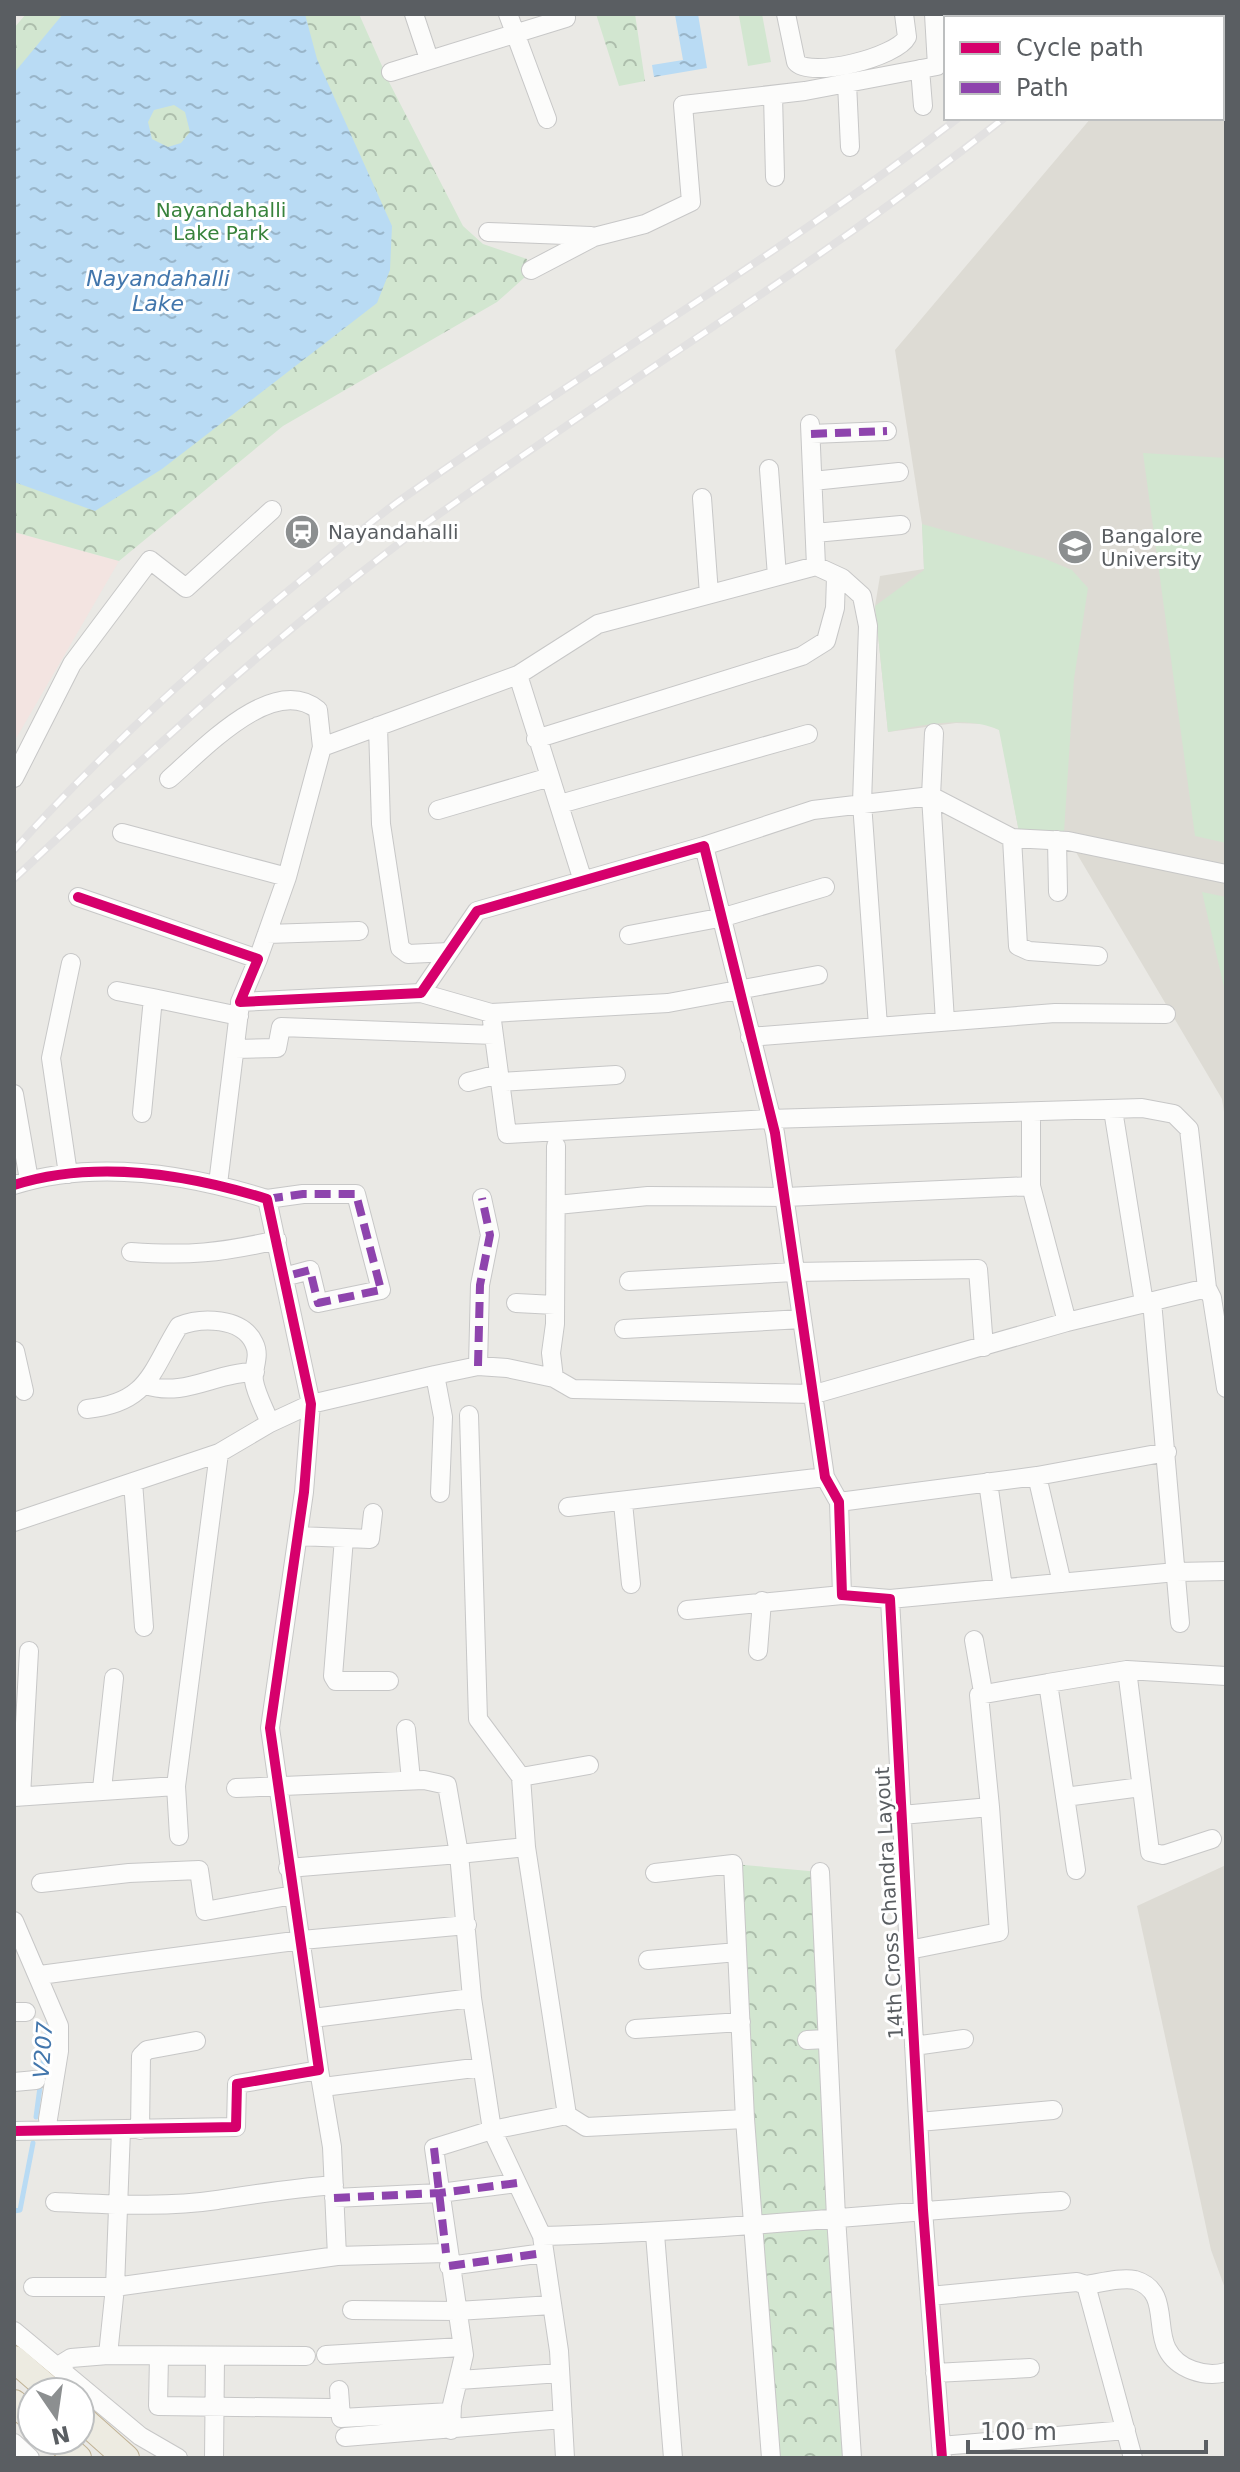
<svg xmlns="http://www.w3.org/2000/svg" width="1240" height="2472" font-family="'DejaVu Sans',sans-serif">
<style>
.education{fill:#dddbd4}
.medical{fill:#f3e4e1}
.green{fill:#d2e6d0}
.park{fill:url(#park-crowns)}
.water{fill:url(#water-ripples);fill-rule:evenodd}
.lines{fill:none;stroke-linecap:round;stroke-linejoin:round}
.stream{stroke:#b9dbf4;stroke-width:5}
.minor-casing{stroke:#c7c7c7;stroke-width:20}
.highway-casing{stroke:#c0b294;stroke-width:28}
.minor{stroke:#fcfcfb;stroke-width:18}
.highway{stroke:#edebe1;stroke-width:26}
.rail-casing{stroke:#e2e1e1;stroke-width:8}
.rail{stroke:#fff;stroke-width:5;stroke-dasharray:15;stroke-linecap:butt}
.quiet{stroke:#8e44ad;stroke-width:8;stroke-dasharray:16 8;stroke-linecap:butt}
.cycleway-casing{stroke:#fff;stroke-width:15}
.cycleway{stroke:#d6006c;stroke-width:10}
.labels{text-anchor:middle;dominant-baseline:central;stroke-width:6;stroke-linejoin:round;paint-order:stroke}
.park-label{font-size:20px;fill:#38833c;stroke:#fff}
.poi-label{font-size:20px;fill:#5a5e62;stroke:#fff;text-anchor:start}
.street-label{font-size:20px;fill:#5a5e62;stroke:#fff}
.water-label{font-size:22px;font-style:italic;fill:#4276ac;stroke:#fff}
</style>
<defs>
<pattern id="park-crowns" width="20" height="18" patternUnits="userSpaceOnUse" patternTransform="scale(2)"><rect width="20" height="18" fill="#d2e6d0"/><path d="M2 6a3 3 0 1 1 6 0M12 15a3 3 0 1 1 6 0" fill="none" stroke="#adbeac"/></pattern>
<pattern id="water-ripples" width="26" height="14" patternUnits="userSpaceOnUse" patternTransform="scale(2)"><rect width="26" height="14" fill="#b9dbf4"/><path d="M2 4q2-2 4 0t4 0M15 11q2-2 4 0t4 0" fill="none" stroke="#99b5c9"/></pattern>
</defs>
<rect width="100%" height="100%" fill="#eae9e5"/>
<path class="education" d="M1177 14H1226V1125L1222 1099 1064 832H1019L1000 730 986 724 956 723 888 732 875 606 880 576 924 569 922 524 895 350 1091 118H1222V18H1174Z
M1226 1865V2291L1211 2250 1137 1906Z"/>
<path class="medical" d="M14 532 119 561 14 742Z"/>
<path class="green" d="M762 14 771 62 748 66 739 16Z
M1143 453 1226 458V843L1195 836Z
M922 524 1043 558 1072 570 1088 588 1074 679 1064 832H1019L999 730C967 715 922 725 888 732L875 606 924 570Z
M1202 892 1226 897V996Z"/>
<path class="park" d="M26 14H359L390 84 463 226 483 244 527 259 525 277 497 302 283 426 119 561 14 532V28Z
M596 14H635L645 81 619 86Z
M733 1864 820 1872 852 2458H771Z"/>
<path class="water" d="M63 14H305L317 59 392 226 390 270 377 303 162 469 95 511 14 482V73ZM174 105 185 112 190 132 181 143 168 147 152 139 148 122 154 110Z
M698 14 707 68 654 77 652 65 683 60 675 15Z"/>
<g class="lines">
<path class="stream" d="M36 2117 49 2019
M14 2211 20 2210 33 2143"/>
<g class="minor-casing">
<path id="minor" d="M414 14 429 59
M508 14 547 119
M786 14 796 62C810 79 897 57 907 37L904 14
M920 69 923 106
M391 72 566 18
M847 83 850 147
M773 95 775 177
M488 232 591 236
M531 270 594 237 645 224 691 202 683 105 805 91 937 66 934 14
M810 424 816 566
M811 434 887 431
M769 469 777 576
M813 481 899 472
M702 498 709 594
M815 533 901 525
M518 675 583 881
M378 726 381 824 400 948 408 954 449 952
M934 733 931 796 945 1021
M536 739 802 656 826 641 835 608 836 577
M14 778 72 664 150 560 186 588 272 510
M169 779C203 750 273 673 318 710L322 747
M560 804 808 734
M438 810 550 777
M122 833 287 877
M1012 838 1068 841 1226 874
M1057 840 1058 892
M704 846 813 810 931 796 1012 838 1018 946 1029 951 1098 956
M78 897 258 959 240 1002 421 993 477 911 704 846 775 1133 825 1477 839 1502 842 1595 890 1599 923 2210 942 2458
M267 934 359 931
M629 935 724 917 825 887
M258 959 287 877 322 747 518 675 598 624 816 566 842 578 862 596 868 626 862 803 878 1026
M117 991 153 998
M421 993 491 1013 507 1134 769 1119 1142 1108 1174 1114 1189 1129 1207 1288 1212 1298 1226 1388
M491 1013 668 1003 818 975
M750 1037 1055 1013 1166 1014
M235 1049 277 1048 281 1027 494 1035
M468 1082 499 1074
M500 1082 616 1075
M14 1094 29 1180
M1113 1110 1144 1303
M142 1113 153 998 239 1016
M1031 1114V1186L1067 1322
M68 1174 51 1058 71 963
M218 1184 240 1004
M14 1185C96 1159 187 1174 267 1199L311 1404 304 1492 270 1728 319 2070 237 2084 236 2127 14 2131
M267 1199 303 1194H356L381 1290 318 1303 310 1270 284 1277
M557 1205 648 1196 786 1197 1031 1186
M131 1252C188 1256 221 1253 277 1240
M629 1281 794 1272 978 1269 984 1347
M1152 1301 1180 1623
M516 1303 555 1305
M624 1329 802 1319
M15 1351 24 1391
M478 1366 480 1285 490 1235 482 1198
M435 1375 443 1417 440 1493
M554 1378 551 1353 555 1324 556 1146
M146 1385C184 1398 216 1372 255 1372
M87 1409C149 1403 151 1371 179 1326 201 1317 242 1317 254 1343 261 1357 252 1368 254 1381 256 1394 265 1410 270 1423
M469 1415 478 1719 521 1777 526 1847 459 1854 472 1998
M1037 1476 1062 1583
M133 1482 144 1627
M988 1482 1003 1588
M839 1502 1037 1476 1167 1452
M623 1503 631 1584
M568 1507 825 1477
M14 1522 219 1453 270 1423 311 1404 435 1375 478 1366 507 1368 554 1378 573 1389 815 1394 1067 1322 1207 1288
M298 1536 370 1539 373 1513
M344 1538 333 1676 336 1681H389
M890 1599 1176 1572 1226 1571
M687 1610 842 1595
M974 1640 983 1692
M758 1651 762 1601
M1127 1670 1150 1852 1163 1855 1212 1839
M406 1729 411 1780
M521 1777 589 1765
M236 1788 424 1780 447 1785 459 1854 288 1868
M102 1789 114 1678
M21 1796 29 1651
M14 1797 176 1786
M1065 1797 1141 1787
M902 1815 990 1807 979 1695 1048 1683
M179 1836 176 1786 219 1453
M526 1847 567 2115 586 2127 745 2119
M1076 1870 1048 1683 1127 1670 1226 1676
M820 1872 836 2217 852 2458
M655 1873 733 1864 745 2119 771 2458
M41 1883 129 1873 199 1870 205 1911 293 1895
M14 1921 59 2026V2051L48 2119
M909 1950 999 1932 990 1807
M648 1960 737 1952
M40 1975 302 1940 467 1925
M14 2012H26
M313 2018 472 1998 492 2130 542 2236 559 2351 565 2458
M635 2029 741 2022
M807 2040 827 2039
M914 2046 964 2039
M319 2070 332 2147 337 2256
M14 2082 36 2080
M323 2087 482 2067
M919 2122 1053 2110
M121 2130 115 2287 337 2256 446 2253
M140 2130 141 2056 147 2050 196 2041
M334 2198 440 2193 517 2183
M55 2202C108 2204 164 2208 217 2200 256 2194 294 2188 334 2185
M655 2234 673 2458
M542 2236C715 2232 888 2212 1061 2201
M449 2266 544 2253
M1086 2285C1100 2283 1121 2277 1135 2280 1169 2290 1155 2327 1167 2349 1177 2369 1205 2378 1226 2372
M33 2287H115L108 2355 306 2356
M930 2296 1077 2282 1086 2285 1133 2458
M352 2310 457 2311 552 2305
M14 2331 140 2436 178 2458
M326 2355 462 2347
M159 2356 158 2406 330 2408
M58 2366 71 2358 108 2355
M935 2373 1030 2368
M459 2380 560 2373
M339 2390 341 2418 451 2412
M451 2430 452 2405 464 2355 434 2148 492 2130 567 2115
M345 2437 563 2419
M14 2443 30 2458
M941 2446 1126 2430
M214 2458 215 2358"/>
</g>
<g class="highway-casing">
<path id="highway" d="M14 2359 52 2392
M14 2403 32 2418
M80 2417 126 2458
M58 2440 78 2458"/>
</g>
<use href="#minor" class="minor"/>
<use href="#highway" class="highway"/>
<g class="rail-casing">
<path id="rail" d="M1079 18 1084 14
M1111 18 1115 14
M14 850C103 751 201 661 305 577 336 552 366 525 399 501 583 371 779 256 958 118
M14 879C146 755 281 629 428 522 618 385 820 264 1004 118"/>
</g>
<use href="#rail" class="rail"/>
<path class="quiet" d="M811 434 887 431
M267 1199 303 1194H356L381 1290 318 1303 310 1270 284 1277
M478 1366 480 1285 490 1235 482 1198
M434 2148 446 2253
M334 2198 440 2193 517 2183
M449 2266 544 2253"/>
<g class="cycleway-casing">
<path id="cycleway" d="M78 897 258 959 240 1002 421 993 477 911 704 846 775 1133 825 1477 839 1502 842 1595 890 1599 923 2210 942 2458
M14 1185C96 1159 187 1174 267 1199L311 1404 304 1492 270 1728 319 2070 237 2084 236 2127 14 2131"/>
</g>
<use href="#cycleway" class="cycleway"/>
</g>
<defs>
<g id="station-disc" transform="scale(1.8)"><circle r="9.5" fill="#8c8f90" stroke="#fff"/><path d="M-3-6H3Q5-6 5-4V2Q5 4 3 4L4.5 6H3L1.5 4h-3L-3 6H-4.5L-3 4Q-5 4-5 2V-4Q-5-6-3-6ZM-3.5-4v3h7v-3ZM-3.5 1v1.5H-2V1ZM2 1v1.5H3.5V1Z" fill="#fff"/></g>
<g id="university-disc" transform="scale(1.8)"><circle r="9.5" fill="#8c8f90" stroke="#fff"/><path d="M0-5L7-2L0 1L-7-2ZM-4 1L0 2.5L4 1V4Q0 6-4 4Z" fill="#fff"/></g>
</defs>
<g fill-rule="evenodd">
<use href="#station-disc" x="302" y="532"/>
<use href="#university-disc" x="1075" y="547"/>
</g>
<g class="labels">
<g class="park-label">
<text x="221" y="210">Nayandahalli<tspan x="221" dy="23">Lake Park</tspan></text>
</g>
<g class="poi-label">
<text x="328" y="532">Nayandahalli</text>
<text x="1101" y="536">Bangalore<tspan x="1101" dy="23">University</tspan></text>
</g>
<g class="street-label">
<text transform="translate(889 1903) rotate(-93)">14th Cross Chandra Layout</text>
</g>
<g class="water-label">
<text x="158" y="278">Nayandahalli<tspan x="158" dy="25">Lake</tspan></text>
<text transform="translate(43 2050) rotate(-86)">V207</text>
</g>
</g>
<rect width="1240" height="2472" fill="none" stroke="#5a5e62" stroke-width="32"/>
<rect x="944" y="16" width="280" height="104" fill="#ffffff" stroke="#bdbfc0" stroke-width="2"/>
<rect x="960" y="42" width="40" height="12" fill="#d6006c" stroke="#bdbfc0" stroke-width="2"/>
<text x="1016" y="56" font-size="24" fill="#5a5e62">Cycle path</text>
<rect x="960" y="82" width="40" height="12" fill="#8e44ad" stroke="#bdbfc0" stroke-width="2"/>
<text x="1016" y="96" font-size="24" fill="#5a5e62">Path</text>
<g transform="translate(56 2416) rotate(167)"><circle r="38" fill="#ffffff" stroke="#bdbfc0" stroke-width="2"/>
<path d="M0-6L14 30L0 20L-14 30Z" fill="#8c8f90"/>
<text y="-12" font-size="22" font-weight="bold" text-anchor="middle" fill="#5a5e62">N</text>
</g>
<path d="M968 2440v12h238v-12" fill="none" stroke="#5a5e62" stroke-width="4"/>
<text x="980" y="2440" font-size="24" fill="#5a5e62" stroke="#ffffff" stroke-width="6" paint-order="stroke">100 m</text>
</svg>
